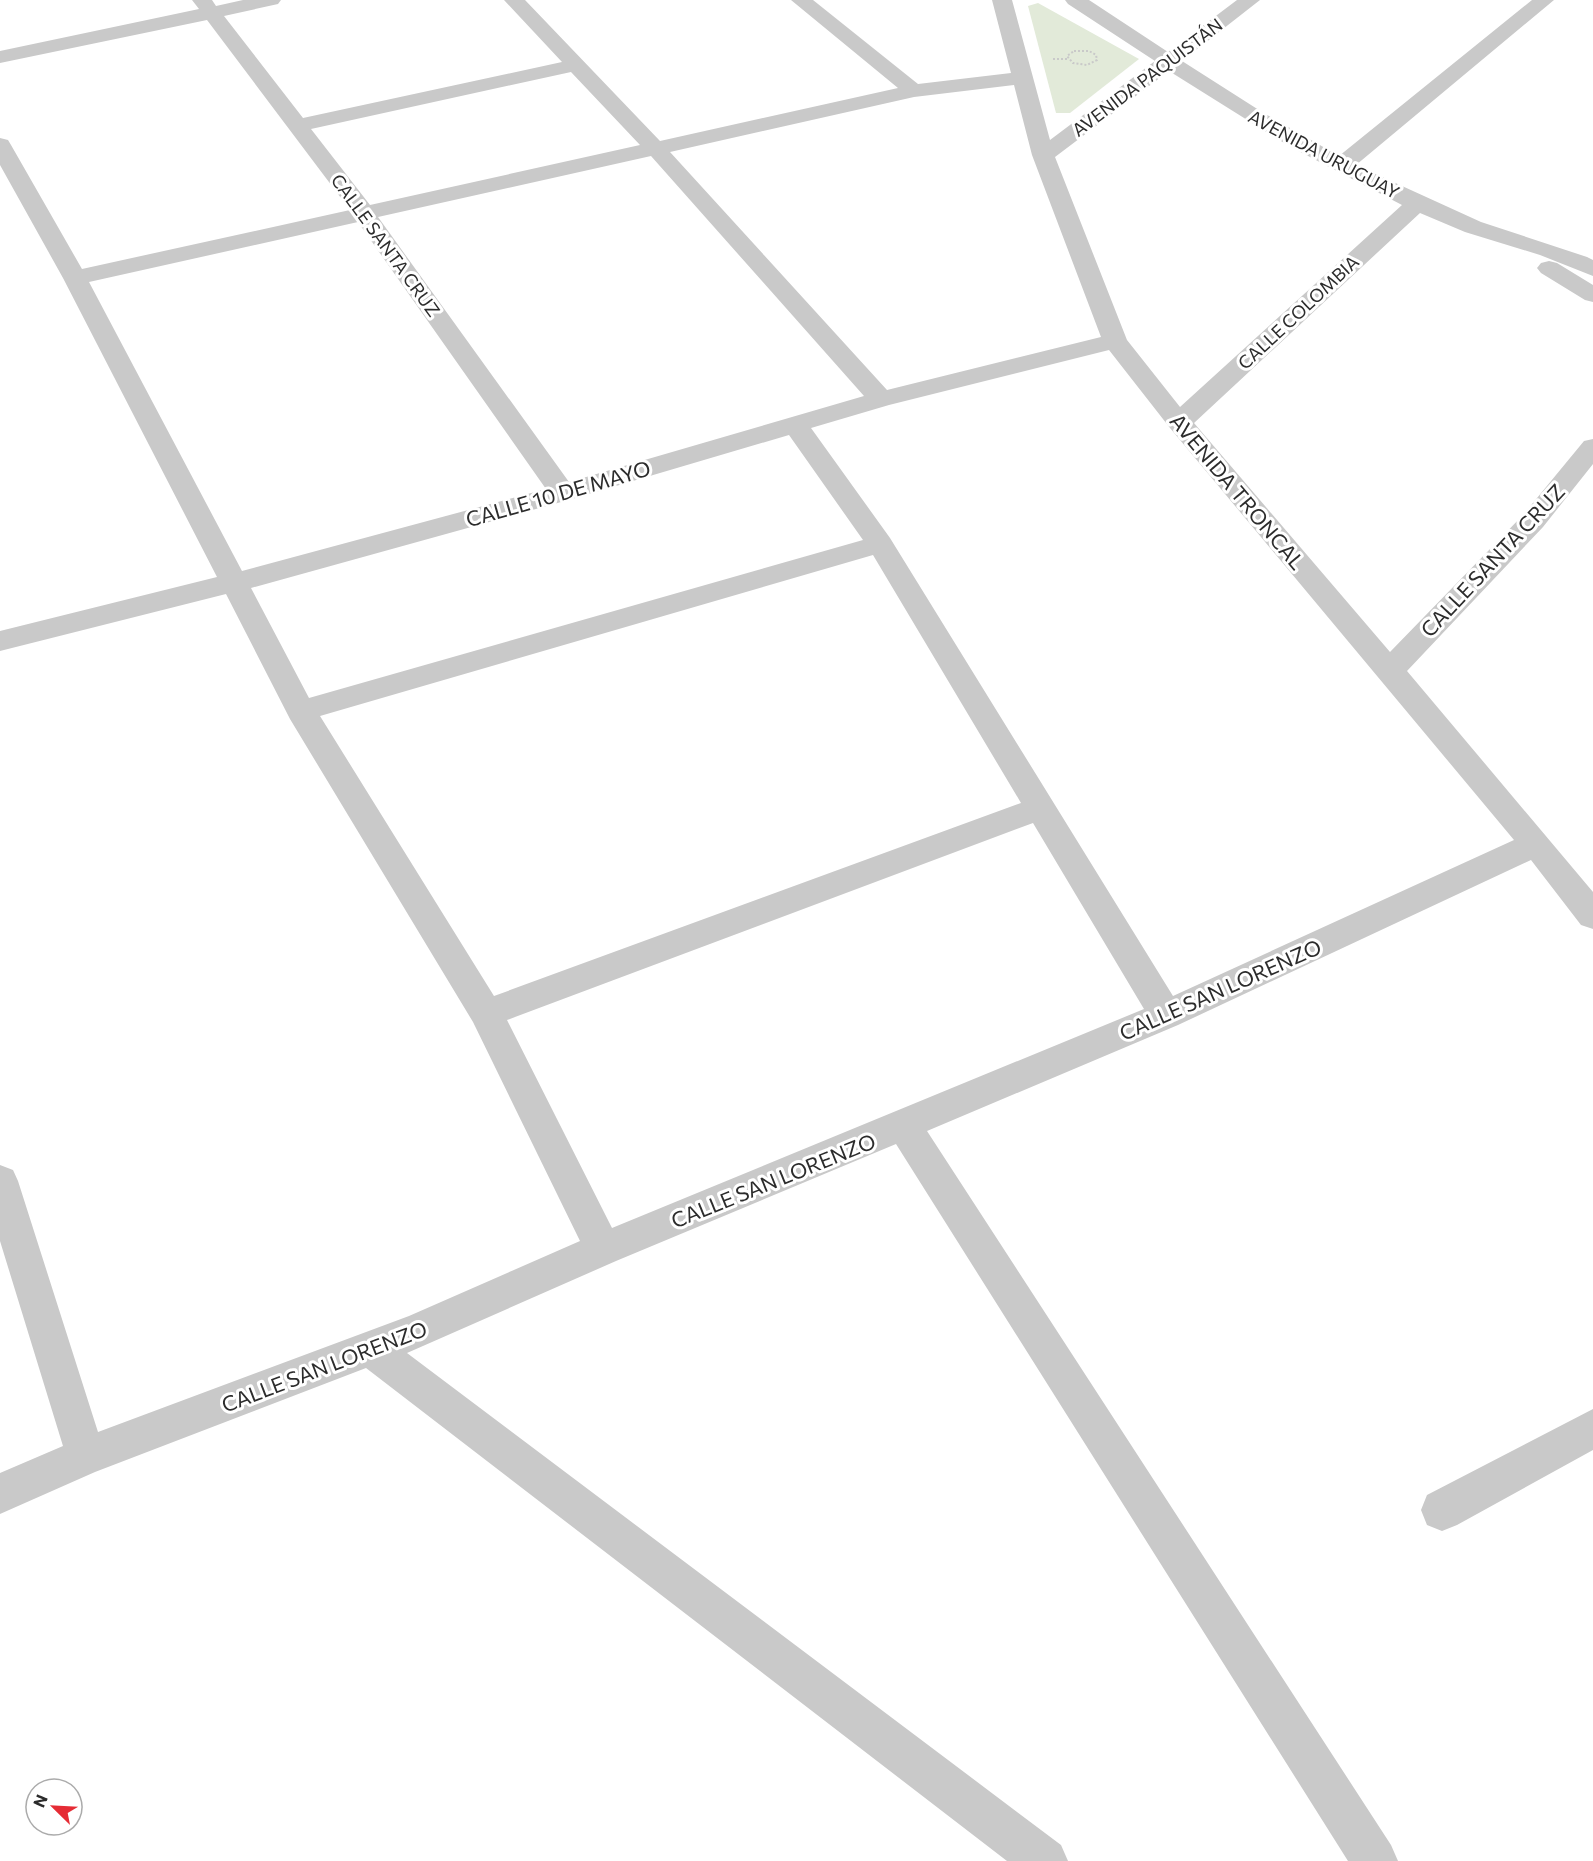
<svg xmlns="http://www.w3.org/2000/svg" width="1593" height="1861" font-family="Commissioner,sans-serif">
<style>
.green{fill:#e2ead9}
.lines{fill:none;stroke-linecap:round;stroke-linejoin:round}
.path{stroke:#c9c9c9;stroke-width:2;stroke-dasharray:2 2;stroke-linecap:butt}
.minor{fill:#c9c9c9;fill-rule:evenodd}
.labels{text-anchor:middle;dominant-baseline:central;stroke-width:6;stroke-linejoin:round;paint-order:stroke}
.far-street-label{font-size:18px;fill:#2c2c2c;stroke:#fff}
.street-label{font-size:21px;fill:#2c2c2c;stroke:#fff}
</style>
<rect width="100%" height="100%" fill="#fff"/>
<path class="green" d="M1038 3 1139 59 1070 113H1056L1028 6Z"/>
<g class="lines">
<path class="path" d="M1074 51H1089L1096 55 1097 60 1087 65 1073 63 1067 56Z
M1053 59H1067"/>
<path class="minor" d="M192 0H212L216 6 243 0H281L278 4 224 16 303 118 562 62 504 0H525L660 141 898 88 791 0H813L918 84 1011 73 992 0H1012L1050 140 1155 61 1068 4 1065 0H1089L1168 52 1237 0H1260L1182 61 1262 112 1339 156 1532 0H1554L1356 165 1481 222 1587 257 1593 260V276L1540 255 1465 232 1420 213 1194 423 1390 652 1523 515 1584 441 1593 439V464L1543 527 1407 671 1593 892V929L1581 925 1531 860 1178 1025 927 1131 1391 1845 1398 1861H1348L896 1144 616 1261 407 1353 1061 1845 1068 1861H1007L366 1368 95 1472 0 1514V1473L63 1446 0 1241V1165L13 1170 18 1181 98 1432 409 1316 580 1241 473 1022 290 719 226 594 0 651V631L217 577 63 278 0 165V138L8 140 11 145 82 269 350 210 207 20 0 63V51L199 9ZM1169 71 1289 146 1402 205 1180 407 1127 340 1055 157ZM571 72 640 145 370 205 311 129ZM1014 85 1032 155 1101 337 887 390 670 152 914 97ZM651 156 864 396 569 482 378 217ZM358 222 546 489 242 571 89 282ZM1109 350 1170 428 1514 840 1173 996 890 538 811 428 889 405ZM789 435 863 540 309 698 251 588 572 499ZM873 555 1021 803 494 996 320 716ZM1033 823 1144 1009 612 1228 507 1020Z
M1549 261 1557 263 1593 285V302L1585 300 1541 273 1537 268 1541 263Z
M1593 1409V1450L1457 1525 1442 1531 1427 1525 1421 1510 1427 1495Z"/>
</g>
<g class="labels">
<g class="far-street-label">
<text transform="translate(1147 77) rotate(-37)">AVENIDA PAQUISTÁN</text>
<text transform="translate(1324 154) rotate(28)">AVENIDA URUGUAY</text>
<text transform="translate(386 245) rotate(54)">CALLE SANTA CRUZ</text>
<text transform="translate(1298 312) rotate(-43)">CALLE COLOMBIA</text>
</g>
<g class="street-label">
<text transform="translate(1238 491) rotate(50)">AVENIDA TRONCAL</text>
<text transform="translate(558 493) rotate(-16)">CALLE 10 DE MAYO</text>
<text transform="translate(1492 560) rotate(-47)">CALLE SANTA CRUZ</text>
<text transform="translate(1220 989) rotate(-24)">CALLE SAN LORENZO</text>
<text transform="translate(773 1180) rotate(-22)">CALLE SAN LORENZO</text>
<text transform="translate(324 1366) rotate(-21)">CALLE SAN LORENZO</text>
</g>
</g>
<g transform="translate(54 1807) rotate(294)"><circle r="28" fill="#ffffff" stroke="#ababab" stroke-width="1.5"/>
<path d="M0-4.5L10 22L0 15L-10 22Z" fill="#e52c35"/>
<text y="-9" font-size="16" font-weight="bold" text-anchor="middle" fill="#2c2c2c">N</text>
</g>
</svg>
